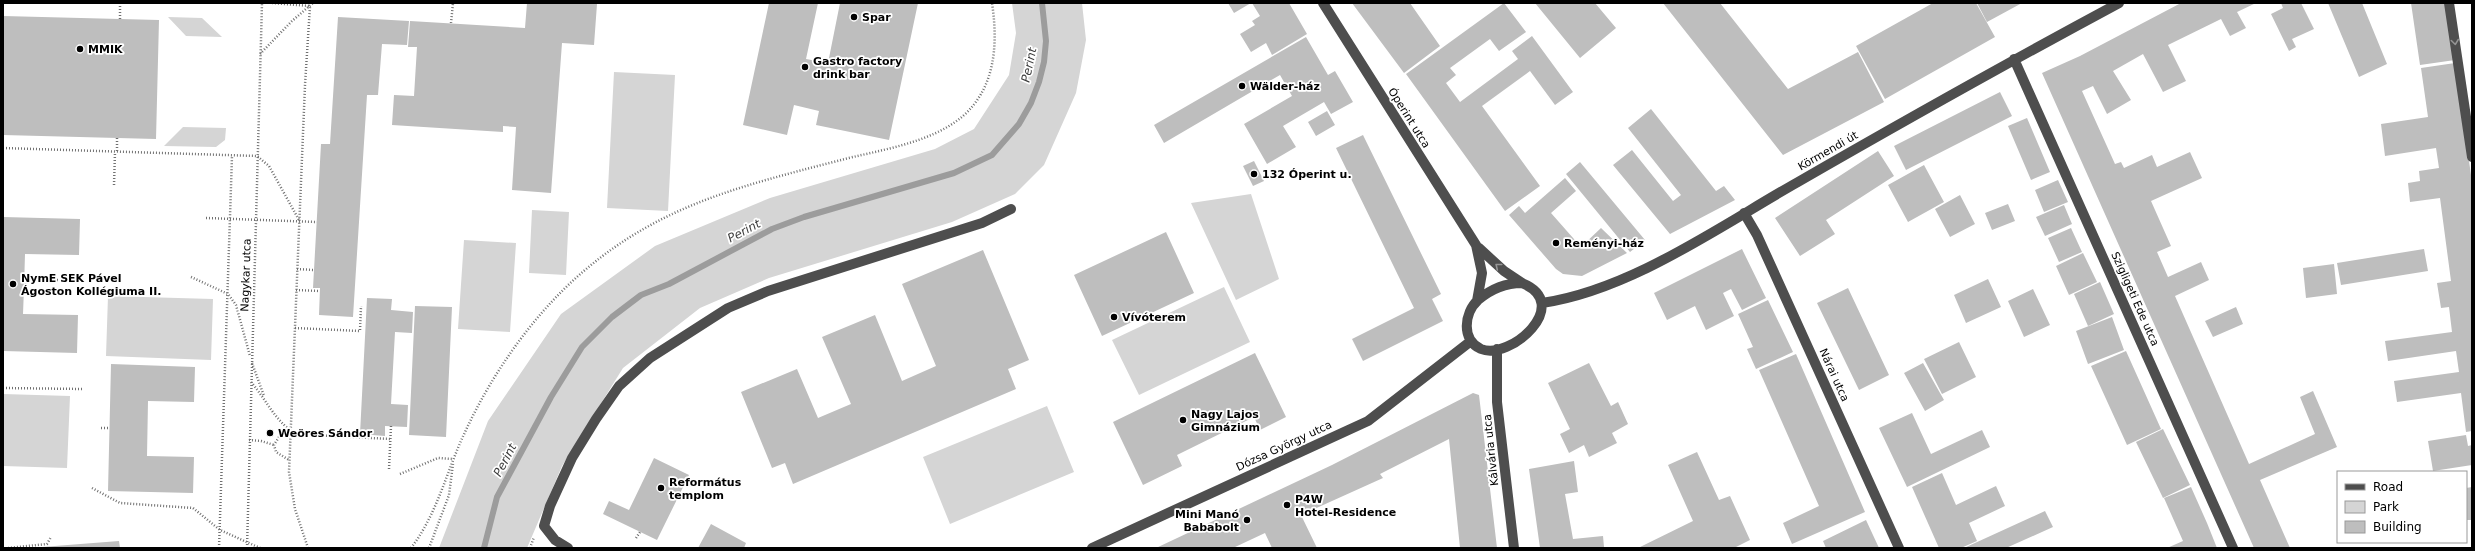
<svg xmlns="http://www.w3.org/2000/svg" width="2475" height="551" font-family="'DejaVu Sans',sans-serif">
<style>
.green{fill:#d5d5d5}
.lines{fill:none;stroke-linecap:round;stroke-linejoin:round}
.stream{stroke:#9c9c9c;stroke-width:6}
.building{fill:#bebebe}
.path{stroke:#707070;stroke-width:2.5;stroke-dasharray:1 2;stroke-linecap:butt}
.minor{stroke:#4e4e4e;stroke-width:10}
.oneway{stroke:#959595}
.poi-dot{fill:#000;stroke:#fff;stroke-width:1.5}
.labels{text-anchor:middle;dominant-baseline:central;stroke-width:3.5;stroke-linejoin:round;paint-order:stroke}
.poi-label{font-size:11px;font-weight:bold;fill:#000;stroke:#fff;text-anchor:start}
.street-label{font-size:11px;fill:#000;stroke:#fff}
.water-label{font-size:12px;font-style:italic;fill:#3d3d3d;stroke:#fff}
</style>
<rect width="100%" height="100%" fill="#fff"/>
<path class="green" d="M1012 3H1082L1086 40 1076 93 1044 165 1015 194 952 222 769 278 700 308 623 368 562 466 527 548H439L488 421 561 314 655 246 770 198 935 149 974 129 1009 75 1016 33Z
M168 17 202 18 222 37 186 36Z
M614 72 675 75 668 211 607 208Z
M183 127 226 128 225 140 216 147 164 146Z
M1251 194 1279 279 1236 300 1191 203Z
M532 210 569 212 566 275 529 273Z
M464 240 516 243 510 332 458 329Z
M1224 287 1250 342 1139 395 1112 340Z
M108 296 213 299 211 360 106 356Z
M3 394 70 396 67 468 3 466Z
M1047 406 1074 472 950 524 923 457Z"/>
<g class="lines">
<path class="stream" d="M484 548 497 497 551 397 582 347 612 317 641 295 669 284 772 229 804 217 954 173 992 155 1019 124 1031 103 1039 82 1044 62 1046 41 1042 3"/>
</g>
<path class="building" d="M527 3 597 4 594 45 562 43 551 193 512 190 516 127 503 126V132L392 125 394 95 414 96 417 47H408L410 21 525 28Z
M769 3H818L806 59 828 63 840 3H918L889 140 816 125 819 111 794 105 787 135 743 125Z
M1228 3H1251L1234 13Z
M1252 3H1289L1307 34 1272 55 1266 43 1251 52 1240 34 1255 25 1252 21 1260 16Z
M1352 3H1410L1440 46 1404 73Z
M1504 3 1526 32 1499 51 1490 39 1450 68 1456 75 1446 83 1460 102 1518 59 1512 51 1532 36 1573 92 1555 105 1530 71 1482 106 1540 186 1505 211 1406 74Z
M1535 3H1595L1616 28 1580 58Z
M1663 3H1720L1788 89 1858 52 1884 102 1783 155Z
M1933 3H1976L1995 37 1885 99 1856 46Z
M1977 3H2022L1987 22Z
M2181 3H2256L2237 12 2246 28 2230 36 2221 19 2168 45 2186 81 2163 92 2143 54 2113 71 2131 100 2107 114 2093 86 2082 91 2115 164 2121 162 2124 168 2152 155 2157 167 2190 152 2202 178 2151 201 2171 246 2157 252 2168 277 2201 262 2209 280 2175 296 2249 464 2315 434 2300 397 2313 391 2337 447 2260 480 2290 548H2254L2042 73 2080 56Z
M2281 3H2301L2314 29 2292 39 2296 47 2289 51 2271 14 2283 8Z
M2328 3H2362L2387 64 2359 77Z
M2411 3H2446L2455 60 2420 65Z
M3 16 159 20 156 139 3 135Z
M338 17 409 21 407 45 382 44 378 95H367L353 317 319 315 320 288H313L321 144H330Z
M1306 37 1328 75 1335 71 1353 102 1331 114 1324 102 1283 126 1296 147 1267 164 1244 124 1292 96 1280 75 1164 143 1154 125Z
M2455 63 2472 182V431L2466 432 2461 393 2397 402 2394 381 2459 372 2456 351 2388 361 2385 341 2452 332 2449 307 2441 308 2437 283 2451 281 2440 198 2410 202 2408 183 2420 181 2419 171 2439 168 2436 148 2385 156 2381 124 2428 117 2421 68Z
M2000 92 2012 116 1906 170 1894 146Z
M1651 109 1716 191 1724 186 1735 200 1670 234 1613 165 1632 150 1673 201 1681 195 1628 128Z
M1327 111 1335 125 1316 136 1308 122Z
M2027 118 2050 172 2031 180 2008 126Z
M1363 135 1441 294 1432 299 1443 321 1363 361 1352 339 1414 308 1336 148Z
M1878 151 1894 176 1826 220 1835 234 1800 256 1775 218Z
M1254 161 1264 181 1253 186 1243 166Z
M1580 162 1645 240 1630 252 1566 174Z
M1924 165 1944 202 1908 222 1888 185Z
M1565 178 1576 191 1551 213 1581 247 1601 228 1627 253 1582 276 1563 274 1556 269 1509 215 1519 206 1525 213Z
M2058 180 2068 202 2044 212 2035 190Z
M1960 195 1975 224 1950 237 1935 209Z
M2008 204 2015 221 1992 230 1985 213Z
M2064 205 2072 224 2045 236 2036 217Z
M3 217 80 219 79 255 25 254 24 288 23 314 78 315 77 353 3 351Z
M2071 228 2082 252 2059 262 2048 238Z
M1166 232 1194 293 1102 336 1074 275Z
M1742 249 1766 298 1742 310 1731 289 1723 293 1734 316 1706 330 1695 306 1667 320 1654 293Z
M2424 249 2428 271 2341 285 2337 263Z
M983 250 1029 360 1008 369 1016 389 793 484 785 463 772 468 741 392 797 369 818 418 851 404 822 337 875 315 902 381 936 366 902 284Z
M2083 253 2097 282 2069 295 2056 266Z
M2334 264 2337 294 2306 298 2303 268Z
M1988 279 2001 307 1966 323 1954 295Z
M2100 282 2114 314 2088 326 2074 294Z
M1848 288 1889 375 1859 390 1817 303Z
M2033 289 2050 325 2024 337 2008 301Z
M367 298 392 299 391 310 413 312 412 333 395 332 391 404 408 405 407 427 385 426V436L360 434Z
M1768 300 1793 352 1756 369 1747 349 1753 347 1738 314Z
M415 306 452 307 446 437 409 435Z
M2236 307 2243 324 2213 337 2205 321Z
M2112 317 2124 350 2088 364 2076 331Z
M1959 342 1976 377 1942 394 1924 359Z
M2126 351 2161 429 2127 445 2091 366Z
M1255 353 1286 417 1260 430 1254 417 1177 455 1182 466 1143 485 1113 422Z
M1796 354 1865 512 1792 544 1783 523 1819 506 1759 370Z
M1589 363 1611 406 1618 402 1628 424 1612 433 1617 443 1589 457 1584 445 1569 453 1560 434 1570 429 1548 383Z
M1923 363 1944 400 1925 411 1904 373Z
M111 364 195 367 194 402 148 401 147 456 194 457 193 493 108 491Z
M1473 393 1479 395 1497 548H1460L1449 439 1380 474 1383 478 1301 515 1317 548H1272L1265 533 1233 548H1156L1332 465Z
M1912 413 1931 454 1982 430 1990 447 1907 487 1879 428Z
M2163 429 2190 485 2163 498 2136 442Z
M2466 435 2468 446 2472 445V465L2433 471 2428 441Z
M1697 452 1719 500 1730 496 1750 540 1734 548H1638L1693 521 1668 465Z
M654 458 689 475 657 540 603 514 609 501 629 510Z
M1574 461 1578 492 1565 494 1573 539 1603 536 1604 547 1540 548 1529 469Z
M1942 473 1956 505 1996 486 2005 506 1969 523 1977 541 1961 548H1939L1912 487Z
M2191 487 2207 523 2217 548H2167L2183 541 2164 498Z
M2472 487V520H2467L2466 488Z
M2045 511 2053 527 2006 548H1964Z
M1866 520 1879 548H1826L1823 541Z
M711 524 746 543 744 548H698Z
M119 541 120 548H42V547Z"/>
<g class="lines">
<path class="path" d="M272 3 310 6
M120 19V3
M451 23 453 3
M260 54 292 21 313 3
M117 138V152
M3 148 257 156 269 166 299 220
M114 185 115 152
M206 218 317 222
M297 269 314 270
M191 277 228 294 236 305 250 356
M24 280H82
M24 288H26V280
M296 290 320 291
M295 328 360 331 361 306
M252 363 264 396
M251 382C265 398 273 417 290 430L279 437 274 445 276 452 289 460
M3 388 83 389
M101 428H110
M290 434 391 439
M249 440 261 441 274 445
M389 469 391 426
M400 474 438 458 453 459
M92 488 120 503 193 508 220 530 260 548
M636 538 640 532
M8 548 47 544 51 537
M219 548 232 156
M247 548 262 3
M308 548 295 509 289 472 305 85 310 6
M411 548C438 513 447 469 466 430 493 372 535 312 585 270 662 205 741 186 837 161 878 150 930 144 963 116 996 87 998 43 992 3
M429 548 449 495 453 464
M530 548 534 537"/>
<path class="minor" d="M1323 3 1476 245 1482 273 1477 301
M2449 3 2472 157
M2014 59 2233 548
M1744 213 1757 235 1899 548
M1479 248 1504 271 1522 283
M1522 283C1574 304 1510 361 1481 349 1461 340 1464 313 1478 300 1491 289 1505 283 1522 283Z
M1542 303C1631 290 1720 226 1798 182 1904 121 2011 61 2119 3
M1497 349V402L1514 548
M568 548 555 540 544 526 550 506 572 458 596 419 619 386 650 358 728 308 768 291 982 223 1011 209
M1092 548 1368 421 1471 341"/>
</g>
<defs><path id="oneway-chevron" d="M-2-3.5L2.5 0L-2 3.5" fill="none" stroke-width="1.6" stroke-linecap="round" stroke-linejoin="round"/></defs>
<g class="oneway">
<use href="#oneway-chevron" transform="translate(2455 42) rotate(82)"/>
<use href="#oneway-chevron" transform="translate(1498 266) rotate(-141)"/>
</g>
<g class="poi-dot">
<circle cx="854" cy="17" r="4"/>
<circle cx="80" cy="49" r="4"/>
<circle cx="805" cy="67" r="4"/>
<circle cx="1242" cy="86" r="4"/>
<circle cx="1254" cy="174" r="4"/>
<circle cx="1556" cy="243" r="4"/>
<circle cx="13" cy="284" r="4"/>
<circle cx="1114" cy="317" r="4"/>
<circle cx="1183" cy="420" r="4"/>
<circle cx="270" cy="433" r="4"/>
<circle cx="661" cy="488" r="4"/>
<circle cx="1287" cy="505" r="4"/>
<circle cx="1247" cy="520" r="4"/>
</g>
<g class="labels">
<g class="poi-label">
<text x="862" y="17">Spar</text>
<text x="88" y="49">MMIK</text>
<text x="813" y="61">Gastro factory<tspan x="813" dy="13">drink bar</tspan></text>
<text x="1250" y="86">Wälder-ház</text>
<text x="1262" y="174">132 Óperint u.</text>
<text x="1564" y="243">Reményi-ház</text>
<text x="21" y="278">NymE SEK Pável<tspan x="21" dy="13">Ágoston Kollégiuma II.</tspan></text>
<text x="1122" y="317">Vívóterem</text>
<text x="1191" y="414">Nagy Lajos<tspan x="1191" dy="13">Gimnázium</tspan></text>
<text x="278" y="433">Weöres Sándor</text>
<text x="669" y="482">Református<tspan x="669" dy="13">templom</tspan></text>
<text x="1295" y="499">P4W<tspan x="1295" dy="13">Hotel-Residence</tspan></text>
<text x="1239" y="514" text-anchor="end">Mini Manó<tspan x="1239" dy="13">Bababolt</tspan></text>
</g>
<g class="street-label">
<text transform="translate(1409 118) rotate(58)">Óperint utca</text>
<text transform="translate(1828 151) rotate(-30)">Körmendi út</text>
<text transform="translate(246 275) rotate(-88)">Nagykar utca</text>
<text transform="translate(2135 299) rotate(66)">Szigligeti Ede utca</text>
<text transform="translate(1834 375) rotate(66)">Nárai utca</text>
<text transform="translate(1284 446) rotate(-25)">Dózsa György utca</text>
<text transform="translate(1491 450) rotate(-96)">Kálvária utca</text>
</g>
<g class="water-label">
<text transform="translate(1029 65) rotate(-78)">Perint</text>
<text transform="translate(744 231) rotate(-28)">Perint</text>
<text transform="translate(505 460) rotate(-62)">Perint</text>
</g>
</g>
<rect width="2475" height="551" fill="none" stroke="#000000" stroke-width="8"/>
<rect x="2337" y="471" width="130" height="72" fill="#ffffff" stroke="#999999"/>
<rect x="2345" y="484" width="20" height="6" fill="#4e4e4e" stroke="#999999"/>
<text x="2373" y="491" font-size="12" fill="#000000">Road</text>
<rect x="2345" y="501" width="20" height="12" fill="#d5d5d5" stroke="#999999"/>
<text x="2373" y="511" font-size="12" fill="#000000">Park</text>
<rect x="2345" y="521" width="20" height="12" fill="#bebebe" stroke="#999999"/>
<text x="2373" y="531" font-size="12" fill="#000000">Building</text>
</svg>
